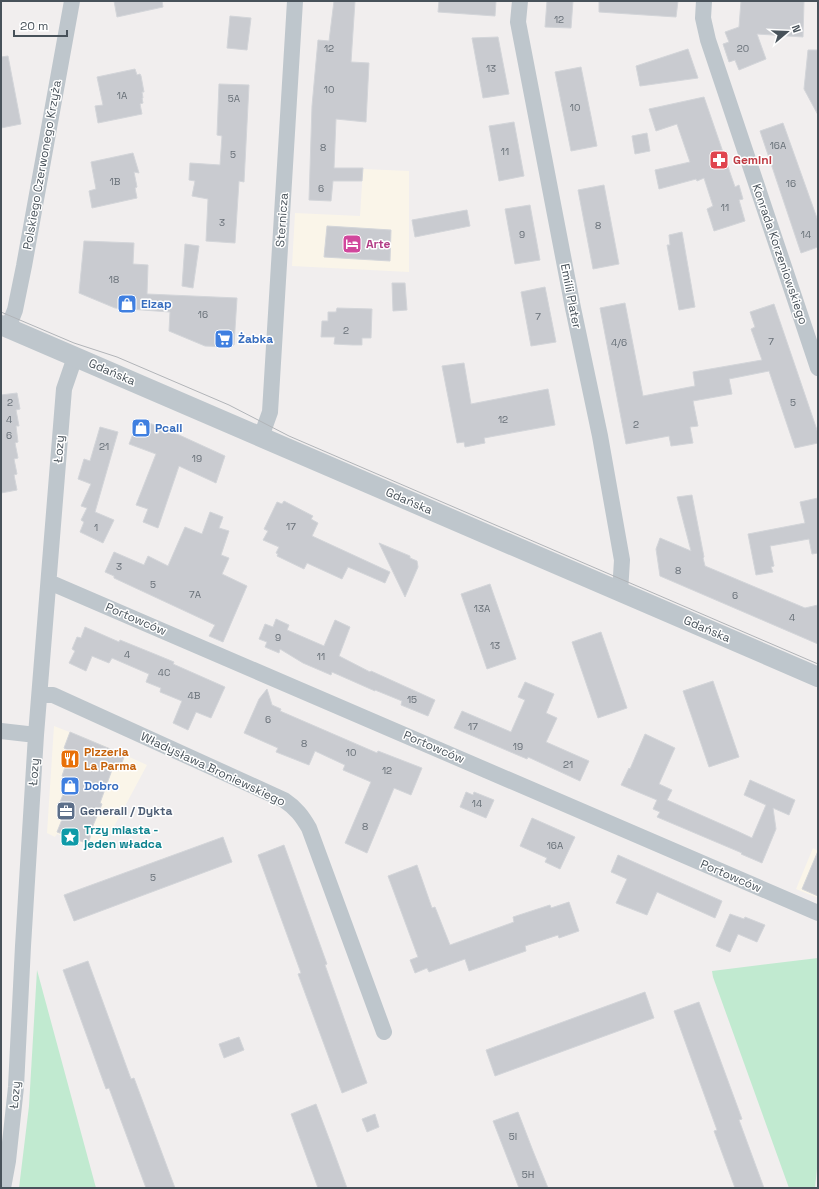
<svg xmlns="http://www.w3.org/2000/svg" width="819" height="1189" font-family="'Space Grotesk',sans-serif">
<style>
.commercial{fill:#faf5e9}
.green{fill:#c1ead0}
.building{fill:#c9cbd0;stroke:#d3d5d9}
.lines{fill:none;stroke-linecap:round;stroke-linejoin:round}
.minor{stroke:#bec6cc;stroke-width:16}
.tertiary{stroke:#bec6cc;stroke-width:20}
.tram{stroke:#b1b4b8;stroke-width:1}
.labels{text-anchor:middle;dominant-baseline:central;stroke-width:3;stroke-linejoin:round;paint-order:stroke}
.number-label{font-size:10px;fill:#687078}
.health-label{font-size:12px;font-weight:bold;fill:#be3a42;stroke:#fff;text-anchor:start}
.street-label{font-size:12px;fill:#48525a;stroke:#fff}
.hotel-label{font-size:12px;font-weight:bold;fill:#b23c85;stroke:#fff;text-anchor:start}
.shop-label{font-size:12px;font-weight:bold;fill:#366cbe;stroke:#fff;text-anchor:start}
.food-label{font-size:12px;font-weight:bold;fill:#c56008;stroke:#fff;text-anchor:start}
.service-label{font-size:12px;font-weight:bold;fill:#4e5e75;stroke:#fff;text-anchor:start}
.culture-label{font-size:12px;font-weight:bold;fill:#0d838f;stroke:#fff;text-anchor:start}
</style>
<rect width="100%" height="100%" fill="#f1eeee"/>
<path class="commercial" d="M363 169 409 171V272L292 266 295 213 360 216Z
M54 726 103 745 147 765 102 849 84 842 82 844 57 834 55 837 47 833Z
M813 848 818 851V898L796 889Z"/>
<path class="green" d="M818 958V1159L815 1188H789L713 977 712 971Z
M37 970 96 1188H19L29 1106Z"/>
<path class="building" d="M114 1H162L163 7 117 17Z
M334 1H355L351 62 369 63 366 122 336 119 334 168H363L362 181H333L331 201 309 200 312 106 318 40 329 41Z
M439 1H496L495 16 438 12Z
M547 1H573L571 28 545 27Z
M599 1H678L676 17 599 12Z
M741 1H804L803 37 757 34 766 59 739 70 735 60 729 62 723 44 729 42 725 32 739 27Z
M230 16 251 18 247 50 227 48Z
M498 37 509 94 483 98 472 38Z
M688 49 698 78 640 86 636 66Z
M808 50H818V115L804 89Z
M8 56 21 124 1 128V57Z
M581 67 597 146 571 151 555 72Z
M135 69 137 75 140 74 141 76 144 92H142L143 98H142L143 103 140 104 142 114 98 123 95 106 103 105 97 77Z
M219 84 249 85 244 182 239 181 235 243 206 241 208 199 192 196 195 181 189 180 190 163 220 165 222 136 217 135Z
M704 97 735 187 739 185 743 199 739 200 745 221 714 231 707 209 713 206 704 178 697 181 696 179 659 189 655 170 690 162 677 124 656 131 649 109Z
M514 122 524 176 499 181 489 126Z
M783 123 818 221V247L801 253 760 131Z
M647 133 650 151 635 154 632 136Z
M133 153 139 173 134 172 137 187 135 188 137 198 92 208 89 191 96 189 91 162Z
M604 185 619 264 593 269 578 190Z
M530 205 540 260 515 264 505 209Z
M467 210 470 226 415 237 412 220Z
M327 226 391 230 390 261 324 257Z
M682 232 695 307 679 310 667 245H670L669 235Z
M84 241 134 243 133 264 148 265 147 294 237 298 234 345 228 344V347L205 346 169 331 170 312 115 308 79 293Z
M185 244 199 246 193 288 182 286Z
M392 283H405L407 310 393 311Z
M545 287 556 342 531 346 521 292Z
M625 303 643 396 695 386 693 372 762 360 751 329 755 327 750 312 774 304 818 433V443L795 448 769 371 729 379 732 394 693 401 698 426 690 427 693 443 671 446 669 436 626 444 600 308Z
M337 308 372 309 371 338H362V345H353L334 344 335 337H321L322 321H328V312H336Z
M464 363 471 404 548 389 555 425 484 438 485 443 465 447 464 442 457 443 442 366Z
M17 393 20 409 16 410 19 426H16L18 442 15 443 18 458 14 459 17 474 14 475 17 490 1 493V395Z
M139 419 177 434 225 456 216 483 179 466 158 528 143 522 148 509 136 505 156 454 129 444Z
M100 427 118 432 95 512 114 520 103 543 80 532 84 522 81 520 87 508 81 506 91 484 78 479 84 459 90 461Z
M692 495 704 557 703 558 705 566 805 608 818 605V644L660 576 656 549 660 538 691 551 677 497Z
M818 498V553L812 554 809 539 770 546 774 566 771 567 773 572 756 575 748 534 805 523 800 502Z
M284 501 313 516 311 519 318 523 312 536 390 572 385 583 348 567 342 579 307 563 304 569 277 556 278 554 276 553 279 547 263 540 268 531 264 529 277 502 282 504Z
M210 512 223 517 219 528 229 531 221 555 229 558 222 574 247 586 223 642 209 636 215 625 114 578V576L105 572 114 552 144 565 148 556 168 566 185 527 202 534Z
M379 543 410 556V558L417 561 418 567 405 597Z
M490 584 516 659 487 669 461 594Z
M276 619 289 625 287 630 324 646 335 620 350 627 339 656 370 672 371 671 435 700 428 716 401 705 402 701 375 690V691L332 672 331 675 303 663 280 649 279 653 265 647 267 642 259 639 265 624 273 627Z
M85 627 119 642 120 640 157 655 174 662 173 664 225 687 211 718 196 712 188 730 173 723 182 701 160 692 161 688 146 682 149 674 112 658 109 663 92 656 86 671 69 663 75 651 72 649 77 637 81 638Z
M601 632 627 708 598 718 572 642Z
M713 681 739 757 709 767 683 691Z
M525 682 554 694 546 713 557 718 546 742 589 761 580 781 528 757 527 759 454 728 462 711 511 732 525 700 518 697Z
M267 689 272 705 281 709 280 711 377 753 378 751 422 768 411 795 394 788 367 853 345 843 371 782 343 770 345 765 315 751 309 765 276 752 278 748 244 733 259 699Z
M70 732 125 755 119 770 113 767 100 803 102 804 92 828H93L89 841 84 840 83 842 57 832 63 817 59 815 63 803 60 802 65 790 61 789 65 777 62 776 66 764 62 762 67 750 64 748Z
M645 734 675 748 659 784 672 790 667 800 737 831 752 838 766 805 744 795 750 780 795 800 789 815 773 808 776 829 762 863 741 854 742 853 657 817 660 812 653 809 657 800 621 785 629 768 630 769Z
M466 792 473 795 474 792 494 800 486 818 460 807Z
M532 818 575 837 560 869 545 862 547 858 520 846Z
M223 837 232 862 74 921 64 895Z
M284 845 327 964 325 965 367 1083 342 1093 298 974 301 973 258 855Z
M818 851V896L802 889Z
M618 855 722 901 715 918 657 892 647 915 616 903 627 879 611 872Z
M417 865 432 908 435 907 450 945 514 922 513 917 550 905 551 908 569 902 579 931 559 938 558 935 525 946 526 951 469 971 465 959 429 972 427 968 415 973 410 960 418 957 388 876Z
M730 914 744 919 745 917 765 925 757 942 738 934 730 952 716 946Z
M88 961 131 1079 134 1078 175 1188H146L109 1088 106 1089 63 970Z
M645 992 654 1018 495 1076 486 1050Z
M699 1002 742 1119 739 1120 764 1188H735L714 1131 717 1130 674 1011Z
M239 1037 244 1050 224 1058 219 1044Z
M316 1104 331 1144 347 1188H318L291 1114Z
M518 1112 533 1151 548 1188H519L493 1121Z
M375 1114 379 1127 367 1132 362 1119Z"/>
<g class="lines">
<path class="minor" d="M520 1 518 22 573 308 600 436 622 560 620 592
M704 1 703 18 708 40 818 368
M8 328 15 310 24 266 72 1
M261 437 270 412 295 1
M49 582 818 913
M40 695H53L284 800C296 808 302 816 309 828L384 1032
M1 731 36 735
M3 1188 8 1161 16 1087 23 946 36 735 64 389 75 357"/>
<path class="tertiary" d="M1 325 818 677"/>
<path class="tram" d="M1 312 74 343 117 357 229 405 289 436 818 664"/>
</g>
<defs>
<g id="pharmacy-square" transform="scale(1)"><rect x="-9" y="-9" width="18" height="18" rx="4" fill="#e0444e" stroke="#fff"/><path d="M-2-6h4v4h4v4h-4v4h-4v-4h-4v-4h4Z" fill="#fff"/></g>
<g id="hotel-square" transform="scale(1)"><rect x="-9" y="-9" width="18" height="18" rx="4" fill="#d1479c" stroke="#fff"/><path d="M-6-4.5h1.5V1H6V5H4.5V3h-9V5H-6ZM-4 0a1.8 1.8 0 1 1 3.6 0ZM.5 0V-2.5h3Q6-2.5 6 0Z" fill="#fff"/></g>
<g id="shop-square" transform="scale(1)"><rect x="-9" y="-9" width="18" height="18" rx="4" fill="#3f7fe0" stroke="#fff"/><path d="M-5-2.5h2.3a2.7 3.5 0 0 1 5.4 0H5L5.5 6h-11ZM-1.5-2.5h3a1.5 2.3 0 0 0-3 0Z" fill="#fff"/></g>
<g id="supermarket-square" transform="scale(1)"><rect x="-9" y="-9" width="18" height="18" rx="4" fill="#3f7fe0" stroke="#fff"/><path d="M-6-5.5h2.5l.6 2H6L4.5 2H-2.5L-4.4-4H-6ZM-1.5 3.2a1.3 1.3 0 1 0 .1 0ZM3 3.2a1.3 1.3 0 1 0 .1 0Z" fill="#fff"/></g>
<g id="restaurant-square" transform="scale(1)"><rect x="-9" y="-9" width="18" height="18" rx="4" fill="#e8710a" stroke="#fff"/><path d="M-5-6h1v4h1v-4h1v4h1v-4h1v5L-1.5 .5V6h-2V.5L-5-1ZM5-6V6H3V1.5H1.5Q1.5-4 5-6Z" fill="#fff"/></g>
<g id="office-square" transform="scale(1)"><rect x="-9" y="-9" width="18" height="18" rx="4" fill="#5c6f8a" stroke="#fff"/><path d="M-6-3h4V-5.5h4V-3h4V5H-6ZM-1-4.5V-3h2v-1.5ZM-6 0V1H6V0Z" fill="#fff"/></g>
<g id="sight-square" transform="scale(1)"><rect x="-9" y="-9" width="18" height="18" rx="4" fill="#0f9aa8" stroke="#fff"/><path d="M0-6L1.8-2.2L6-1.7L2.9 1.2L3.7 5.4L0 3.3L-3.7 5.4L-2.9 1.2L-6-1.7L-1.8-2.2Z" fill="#fff"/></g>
</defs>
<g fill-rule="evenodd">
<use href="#pharmacy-square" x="719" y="160"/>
<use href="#hotel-square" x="352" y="244"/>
<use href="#shop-square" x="127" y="304"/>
<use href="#supermarket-square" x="224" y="339"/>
<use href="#shop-square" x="141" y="428"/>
<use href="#restaurant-square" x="70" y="759"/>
<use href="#shop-square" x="70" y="786"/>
<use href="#office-square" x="66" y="811"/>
<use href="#sight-square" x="70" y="837"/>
</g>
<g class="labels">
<g class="number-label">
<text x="559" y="19">12</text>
<text x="329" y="48">12</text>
<text x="743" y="48">20</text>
<text x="491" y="68">13</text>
<text x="329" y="89">10</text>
<text x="122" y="95">1A</text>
<text x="234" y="98">5A</text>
<text x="575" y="107">10</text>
<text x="778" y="145">16A</text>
<text x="323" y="147">8</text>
<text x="505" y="151">11</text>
<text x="233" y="154">5</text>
<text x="115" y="181">1B</text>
<text x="791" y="183">16</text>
<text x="321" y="188">6</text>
<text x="725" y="207">11</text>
<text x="222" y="222">3</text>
<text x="598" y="225">8</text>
<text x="522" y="234">9</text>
<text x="806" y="234">14</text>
<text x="114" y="279">18</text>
<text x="203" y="314">16</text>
<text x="538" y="316">7</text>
<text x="346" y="330">2</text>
<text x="771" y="341">7</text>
<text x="619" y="342">4/6</text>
<text x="10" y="402">2</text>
<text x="793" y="402">5</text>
<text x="9" y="419">4</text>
<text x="503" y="419">12</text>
<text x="636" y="424">2</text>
<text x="9" y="435">6</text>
<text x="104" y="446">21</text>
<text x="197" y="458">19</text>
<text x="291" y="526">17</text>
<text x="96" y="527">1</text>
<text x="119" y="566">3</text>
<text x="678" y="570">8</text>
<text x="153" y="584">5</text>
<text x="195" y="594">7A</text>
<text x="735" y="595">6</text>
<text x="482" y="608">13A</text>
<text x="792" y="617">4</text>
<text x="278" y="637">9</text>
<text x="495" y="645">13</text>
<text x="127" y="654">4</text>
<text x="321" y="656">11</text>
<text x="164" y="672">4C</text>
<text x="194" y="695">4B</text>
<text x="412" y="699">15</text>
<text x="268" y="719">6</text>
<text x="473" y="726">17</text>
<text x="304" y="743">8</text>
<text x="518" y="746">19</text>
<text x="351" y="752">10</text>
<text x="568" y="764">21</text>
<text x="387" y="770">12</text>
<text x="477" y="803">14</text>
<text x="365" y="826">8</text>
<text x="555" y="845">16A</text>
<text x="153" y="877">5</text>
<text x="513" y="1136">5I</text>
<text x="528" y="1174">5H</text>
</g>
<g class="health-label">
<text x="733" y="160">Gemini</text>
</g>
<g class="street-label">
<text transform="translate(42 165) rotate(-80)">Polskiego Czerwonego Krzyża</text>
<text transform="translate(282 220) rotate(-86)">Sternicza</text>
<text transform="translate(780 254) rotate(71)">Konrada Korzeniowskiego</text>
<text transform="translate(571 296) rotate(79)">Emilii Plater</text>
<text transform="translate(112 372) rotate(23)">Gdańska</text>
<text transform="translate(59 449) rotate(-86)">Łozy</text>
<text transform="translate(409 501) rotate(23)">Gdańska</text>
<text transform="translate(136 619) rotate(23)">Portowców</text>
<text transform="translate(707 629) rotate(23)">Gdańska</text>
<text transform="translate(434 747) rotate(23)">Portowców</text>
<text transform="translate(213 769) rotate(25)">Władysława Broniewskiego</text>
<text transform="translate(34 772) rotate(-86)">Łozy</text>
<text transform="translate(731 876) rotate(23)">Portowców</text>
<text transform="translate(15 1095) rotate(-85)">Łozy</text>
</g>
<g class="hotel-label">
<text x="366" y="244">Arte</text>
</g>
<g class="shop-label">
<text x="141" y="304">Elzap</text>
<text x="238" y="339">Żabka</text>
<text x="155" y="428">Pcall</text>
<text x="84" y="786">Dobro</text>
</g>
<g class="food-label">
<text x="84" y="752">Pizzeria<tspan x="84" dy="14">La Parma</tspan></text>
</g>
<g class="service-label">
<text x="80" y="811">Generali / Dykta</text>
</g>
<g class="culture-label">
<text x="84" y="830">Trzy miasta -<tspan x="84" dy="14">jeden władca</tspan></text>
</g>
</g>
<rect width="819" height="1189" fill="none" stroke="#48525a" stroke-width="4"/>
<g transform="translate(787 32) rotate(71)" stroke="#ffffff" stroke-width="3" paint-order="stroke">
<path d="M0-3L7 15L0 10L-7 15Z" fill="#48525a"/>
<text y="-6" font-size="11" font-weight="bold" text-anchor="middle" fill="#48525a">N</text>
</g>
<path d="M14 30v6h53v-6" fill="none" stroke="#48525a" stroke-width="2"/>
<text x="20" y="30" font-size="12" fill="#48525a" stroke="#ffffff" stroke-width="3" paint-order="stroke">20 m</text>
</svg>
